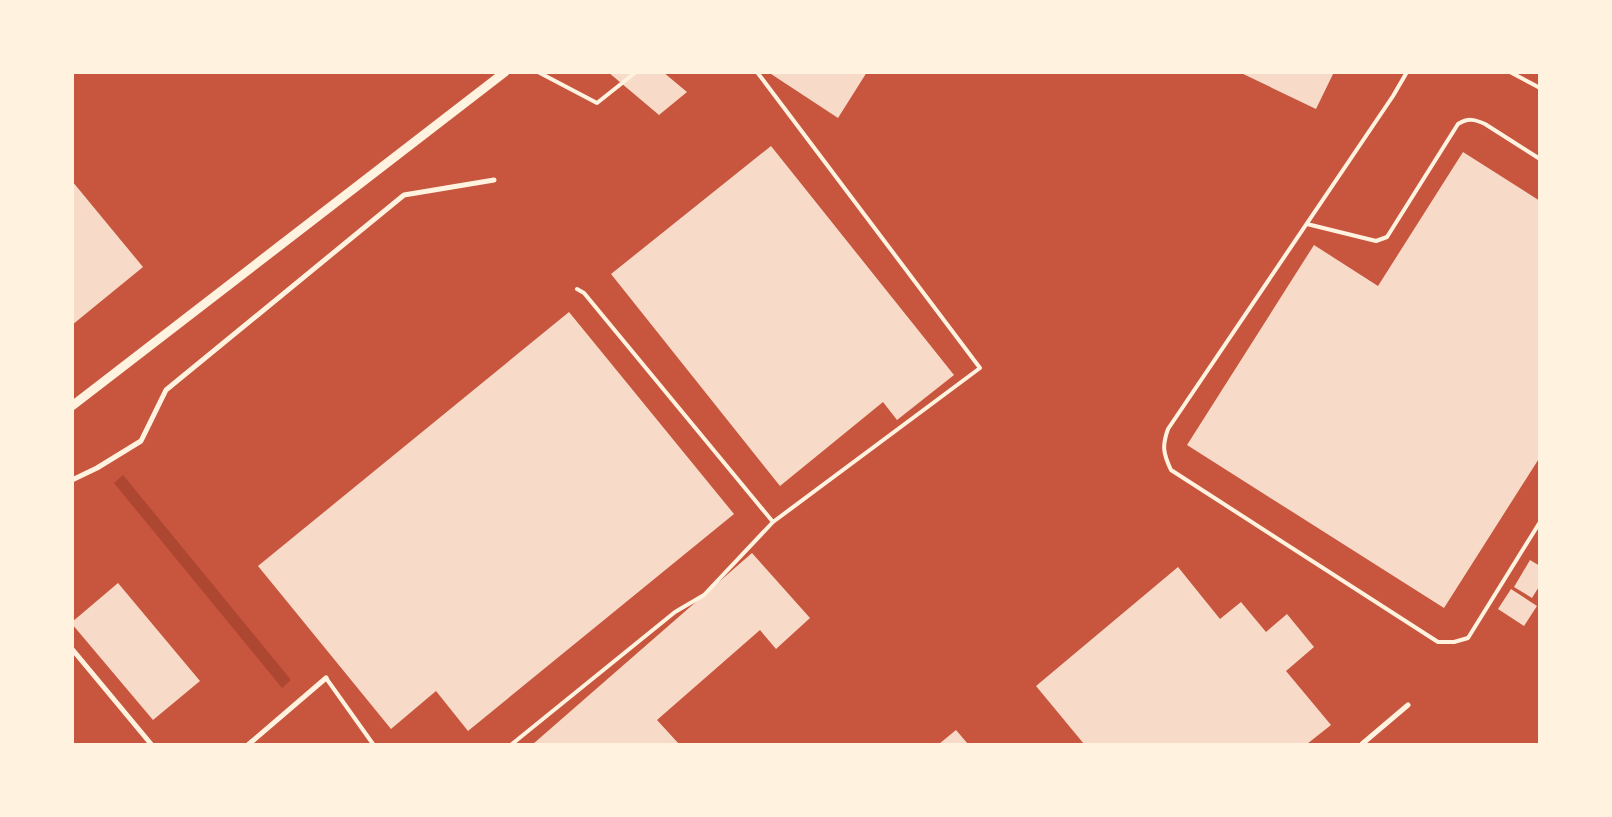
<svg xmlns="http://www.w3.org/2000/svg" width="1612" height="817" font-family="'Libre Baskerville',serif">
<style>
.green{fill:#ae4732}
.building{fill:#f7dbc8}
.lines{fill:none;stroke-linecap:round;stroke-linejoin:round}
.service{stroke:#fff3e0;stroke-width:4}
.minor{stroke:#fff3e0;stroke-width:5}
.tertiary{stroke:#fff3e0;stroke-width:9}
</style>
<rect width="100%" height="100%" fill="#c8553d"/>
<path class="green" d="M123 475 291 680 282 688 114 483Z"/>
<path class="building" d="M608 72H663L687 92 659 115Z
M768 72H867L838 118Z
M1239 72H1334L1316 109Z
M771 146 954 375 897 420 883 402 780 486 611 274Z
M1463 152 1540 201V457L1444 608 1187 445 1314 245 1378 286Z
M72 181 143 267 72 325Z
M569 312 734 514 468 731 436 691 391 729 258 566Z
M752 553 810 618 776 649 760 630 657 720 679 744H533Z
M1530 560 1540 566V585L1532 598 1514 587Z
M1178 567 1220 619 1241 602 1266 632 1287 614 1314 647 1286 671 1331 725 1307 744H1084L1036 686Z
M118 583 200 681 153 720 72 624V622Z
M1511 589 1537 606 1524 626 1498 609Z
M956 730 968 744H939Z"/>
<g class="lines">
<path class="service" d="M538 72 597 103 636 72
M757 72 980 368 773 522
M1407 72 1393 96 1168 429C1162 446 1163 453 1171 470L1438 642H1454L1468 638 1540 522
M1510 72 1540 88
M1307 224 1376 241 1387 237 1458 124C1468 118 1474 119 1485 124L1540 159
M326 678 373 744
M512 744 675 612 704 595 773 522 584 293 577 289"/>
<path class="minor" d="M72 480 97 468 141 441 166 390 404 195 494 180
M72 649 151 744
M249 744 326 678
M1362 744 1408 705"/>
<path class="tertiary" d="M72 406 505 72"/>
</g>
<rect width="1612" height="817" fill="none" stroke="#fff3e0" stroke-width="148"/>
</svg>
